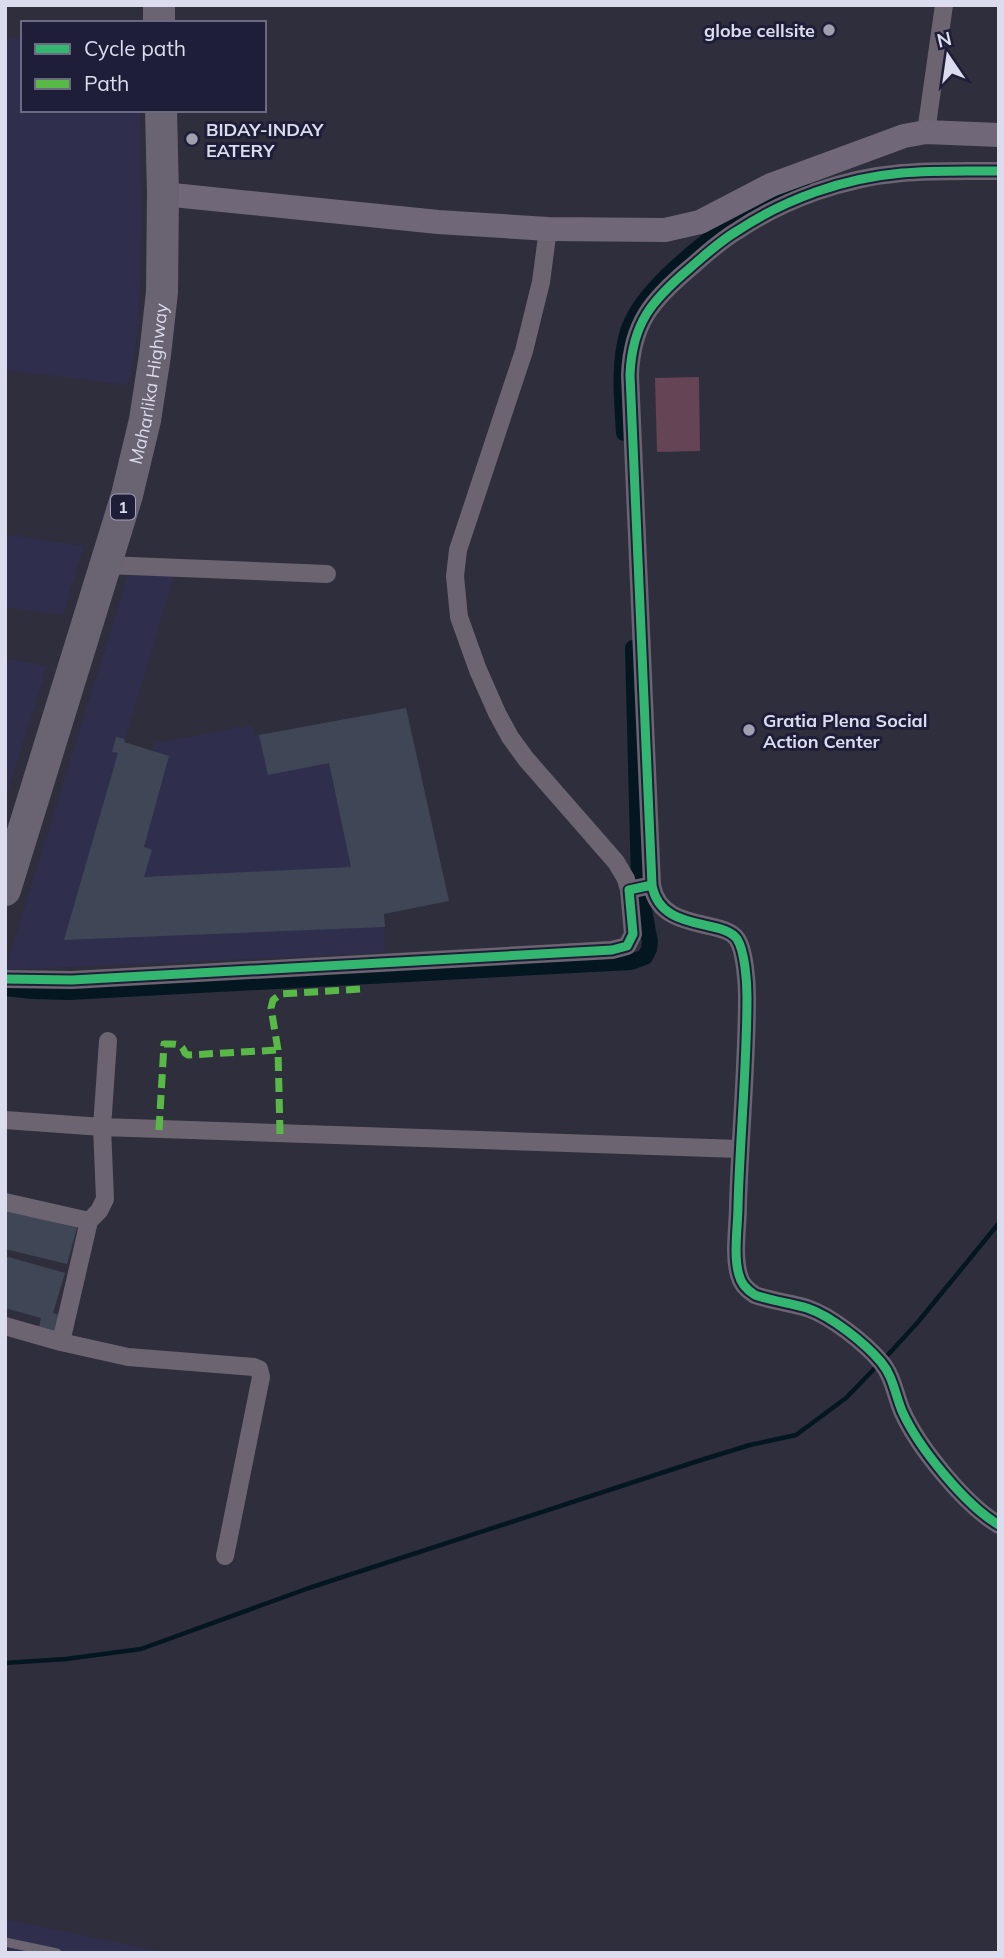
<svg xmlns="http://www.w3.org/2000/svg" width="1004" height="1958" font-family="Mulish,sans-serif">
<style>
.built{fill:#2f2e4c}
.green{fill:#654455}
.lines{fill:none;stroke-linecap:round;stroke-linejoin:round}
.stream{stroke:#041720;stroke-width:4.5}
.canal{stroke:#041720;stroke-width:16}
.building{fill:#3f4756}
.lane{stroke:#6d6472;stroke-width:9}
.street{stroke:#6d6472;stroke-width:18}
.secondary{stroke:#706778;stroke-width:24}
.highway{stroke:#6a6372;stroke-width:32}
.quiet{stroke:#58b947;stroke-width:7;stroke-dasharray:14 7;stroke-linecap:butt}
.cycleway-casing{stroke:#1f1e38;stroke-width:13}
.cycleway{stroke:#33b770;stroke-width:9}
.poi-dot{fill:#9f9fb0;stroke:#1f1e38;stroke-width:2.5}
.labels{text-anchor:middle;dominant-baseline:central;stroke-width:6;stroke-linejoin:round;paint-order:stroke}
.shield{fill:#1f1e38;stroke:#a3a3b7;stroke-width:2}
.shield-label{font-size:16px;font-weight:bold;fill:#dbdcee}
.poi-label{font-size:18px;font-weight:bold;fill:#dbdcee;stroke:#1f1e38;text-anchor:start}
.street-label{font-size:18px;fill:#dbdcee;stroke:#1f1e38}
</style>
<rect width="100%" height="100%" fill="#2f2e3c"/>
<path class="built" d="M5 38 23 39V110H140L142 220 140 286 136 345 128 385 5 370Z
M5 534 84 546 63 615 5 607Z
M129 572 175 573 124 743 153 751 155 743 253 725 255 735H259L406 708 449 901 384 914 385 953 5 970Z
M5 658 47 666 5 802Z
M5 1919 169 1953H5Z"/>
<path class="green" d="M699 377 700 451 657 452 655 378Z"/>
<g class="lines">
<path class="stream" d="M886 1357 918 1322 999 1223
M5 1663 66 1659 141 1649 309 1588 698 1461 750 1445 796 1435 846 1398 876 1367"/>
<path class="canal" d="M624 433C622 399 618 364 628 331 636 308 652 291 668 275 707 237 751 206 803 188
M633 648 639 880
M5 988 32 991 69 992 631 962 645 957 649 949 650 942 641 894"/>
</g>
<path class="building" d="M406 708 449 901 384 914 385 927 64 940 118 753 112 752 116 737 125 739 124 742 169 756 144 847 152 850 144 877 351 867 329 763 268 775 259 735Z
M7 1210 77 1228 67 1264 5 1249Z
M5 1256 65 1273 53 1313 62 1316 58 1332 39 1327 41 1318 5 1308Z"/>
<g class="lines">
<path class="lane" d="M5 1942 57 1953"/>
<path class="street" d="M926 132 944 5
M548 229 541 282 524 351 458 550 455 576 459 617 478 670 497 713 510 737 526 759 616 862 626 879 629 890
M106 565 327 574
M652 885C660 933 723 918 737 939 745 951 747 983 747 997 747 1066 740 1136 738 1205 738 1226 733 1255 739 1275 741 1284 747 1290 755 1295 772 1301 790 1303 807 1308 831 1316 865 1343 881 1362 893 1376 895 1394 902 1411 918 1447 965 1505 999 1525
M5 979 72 980 612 950 627 946 633 934 629 890 652 885 630 375C632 323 652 300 690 268 705 255 720 241 737 231 785 199 844 178 902 173 934 170 967 171 999 171
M5 1120 102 1127 739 1149
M5 1202 89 1221
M5 1326 61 1342 128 1357 254 1367 259 1369 261 1377 225 1556
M61 1342 89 1221 99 1211 105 1199 102 1127 108 1041"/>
<path class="secondary" d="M163 194 438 222 548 229 665 230 700 222 771 185 904 136 926 132 999 135"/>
<g class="highway">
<path d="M159 5V23"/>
<path id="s1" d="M5 890 127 495 145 420 155 355 162 292 163 194 161 110"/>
</g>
<path class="quiet" d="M159 1130 164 1044C174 1044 181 1042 185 1053L188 1055 278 1050
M280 1134 278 1050 271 1008 273 1000 281 994 361 989"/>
<g class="cycleway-casing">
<path id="cycleway" d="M652 885C660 933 723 918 737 939 745 951 747 983 747 997 747 1066 740 1136 738 1205 738 1226 733 1255 739 1275 741 1284 747 1290 755 1295 772 1301 790 1303 807 1308 831 1316 865 1343 881 1362 893 1376 895 1394 902 1411 918 1447 965 1505 999 1525
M5 979 72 980 612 950 627 946 633 934 629 890 652 885 630 375C632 323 652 300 690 268 705 255 720 241 737 231 785 199 844 178 902 173 934 170 967 171 999 171"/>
</g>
<use href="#cycleway" class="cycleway"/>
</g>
<g class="poi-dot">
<circle cx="829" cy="30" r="7"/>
<circle cx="192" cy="139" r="7"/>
<circle cx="749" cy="730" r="7"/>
</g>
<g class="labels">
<rect class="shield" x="111" y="494.5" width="24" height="25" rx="5"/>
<g class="shield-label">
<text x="123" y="507">1</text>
</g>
<g class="poi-label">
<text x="815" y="30" text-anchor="end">globe cellsite</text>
<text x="206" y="129">BIDAY-INDAY<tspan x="206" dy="21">EATERY</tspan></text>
<text x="763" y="720">Gratia Plena Social<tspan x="763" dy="21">Action Center</tspan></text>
</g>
<g class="street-label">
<text stroke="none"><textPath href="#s1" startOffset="527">Maharlika Highway</textPath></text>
</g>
</g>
<rect width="1004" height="1958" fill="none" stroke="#dbdcee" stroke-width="14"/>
<rect x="21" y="21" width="245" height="91" fill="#1f1e38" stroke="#6a6a81" stroke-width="2"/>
<rect x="35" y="44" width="35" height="10" fill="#33b770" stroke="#6a6a81" stroke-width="2"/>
<text x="84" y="56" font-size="21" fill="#dbdcee">Cycle path</text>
<rect x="35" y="79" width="35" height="10" fill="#58b947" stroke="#6a6a81" stroke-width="2"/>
<text x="84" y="91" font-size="21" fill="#dbdcee">Path</text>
<g transform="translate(948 56) rotate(347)" stroke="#1f1e38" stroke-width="5" paint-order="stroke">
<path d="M0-5L12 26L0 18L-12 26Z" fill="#dbdcee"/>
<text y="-10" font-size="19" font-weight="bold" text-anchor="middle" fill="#dbdcee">N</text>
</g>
</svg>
